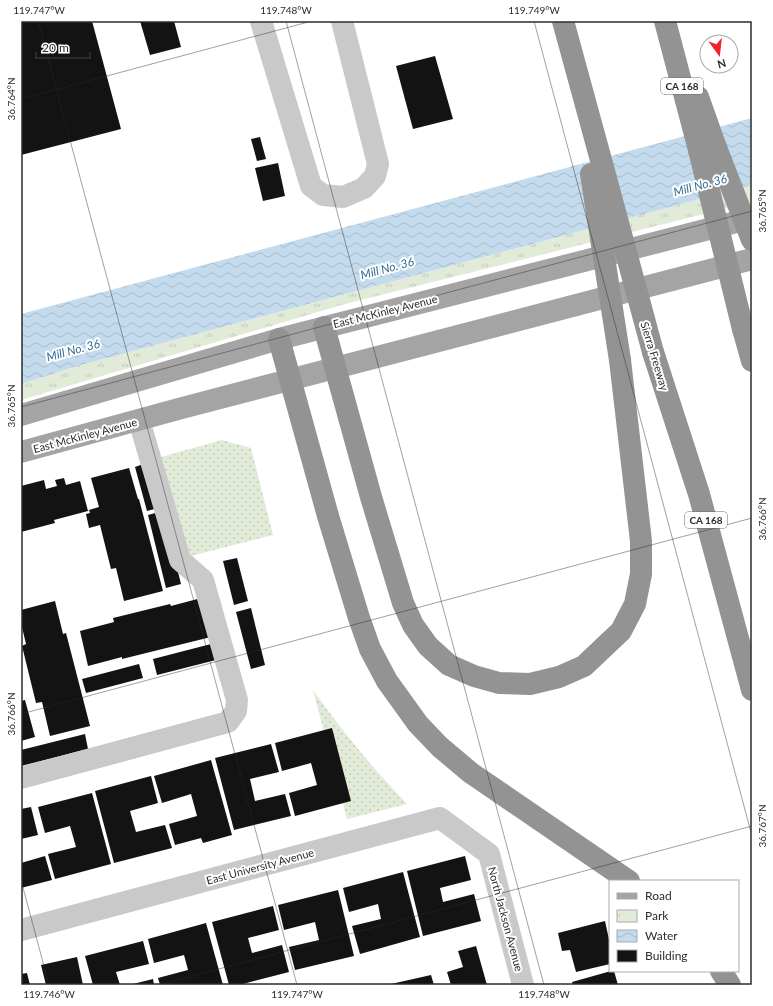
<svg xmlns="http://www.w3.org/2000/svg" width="773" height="1006" font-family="Lato,sans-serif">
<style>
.grass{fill:url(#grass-dots)}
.park{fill:url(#park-tufts)}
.water{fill:url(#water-waves)}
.building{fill:#131313}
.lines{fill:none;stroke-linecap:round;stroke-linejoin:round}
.minor{stroke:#c9c9c9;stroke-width:22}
.major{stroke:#a4a4a4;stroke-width:22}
.highway{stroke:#939393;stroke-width:22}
.highway-bridge{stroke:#939393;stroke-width:22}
.ticks{fill:none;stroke:#2c2c2c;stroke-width:1;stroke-opacity:0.45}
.labels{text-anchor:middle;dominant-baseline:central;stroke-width:4;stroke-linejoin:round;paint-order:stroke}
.shield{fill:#fff;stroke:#6b6b6b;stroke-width:1}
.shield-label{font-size:10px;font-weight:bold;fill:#2c2c2c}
.street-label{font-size:11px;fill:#2c2c2c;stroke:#fff}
.water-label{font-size:12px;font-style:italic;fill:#366c92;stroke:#fff}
.neatline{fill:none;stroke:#2c2c2c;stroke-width:1.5}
.ticks-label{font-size:10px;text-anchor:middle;fill:#2c2c2c}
</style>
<defs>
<pattern id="grass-dots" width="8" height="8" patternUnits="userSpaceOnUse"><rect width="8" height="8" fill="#e2ebd8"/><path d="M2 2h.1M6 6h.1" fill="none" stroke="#c2caba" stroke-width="1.8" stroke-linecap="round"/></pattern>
<pattern id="park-tufts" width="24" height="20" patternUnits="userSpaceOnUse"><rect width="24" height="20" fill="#e2ebd8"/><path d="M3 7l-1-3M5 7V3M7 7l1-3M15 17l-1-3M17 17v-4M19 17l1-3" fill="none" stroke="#c2caba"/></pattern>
<pattern id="water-waves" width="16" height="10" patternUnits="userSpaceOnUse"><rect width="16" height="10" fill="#c3dbed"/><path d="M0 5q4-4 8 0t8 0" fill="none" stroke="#a8bccb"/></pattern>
</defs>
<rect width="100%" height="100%" fill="#fff"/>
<path class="grass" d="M222 440 251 448 273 535 187 557 161 457Z
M313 690C343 732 371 766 407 804L347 819Z"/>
<path class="park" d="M752 185V202L345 304 21 400V384L81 365Z"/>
<path class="water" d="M752 118V185L81 365 21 384V314Z"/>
<path class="building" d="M21 21H92L121 129 21 155Z
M140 21H174L181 47 150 55Z
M435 56 453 119 413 129 396 66Z
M260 137 266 159 257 161 251 139Z
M278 163 285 196 263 201 255 168Z
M149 462 162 507 147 511 135 467Z
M129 468 138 499H139L163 591 124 601 116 568 111 569 100 525 89 528 86 514 90 513 89 510 99 507 91 478Z
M64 478 66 485 80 481 88 511 54 520 55 523 21 532V486L44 480 46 489 57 486 55 480Z
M163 511 181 584 166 588 148 515Z
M237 558 248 601 234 605 223 561Z
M205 597 215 636 122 659V657L88 666 80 631 114 622 113 618 170 604 171 606Z
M55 601 63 634 66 633 90 726 50 736 42 702 36 703 22 646 26 644 21 623V610Z
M251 608 265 665 251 669 236 612Z
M211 644 216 660 157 675 153 659Z
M139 664 143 678 86 693 82 679Z
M25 700 35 737 21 741V701Z
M332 728 351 801 295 816 289 793 317 785 311 763 282 771 275 743Z
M85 734 88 749 21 766V750Z
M271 744 279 772 250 779 255 801 285 794 291 816 234 830 215 758Z
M211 760 232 835 203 843 201 838 175 845 169 824 197 816 191 794 162 803 154 776Z
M151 776 158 803 130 811 136 832 165 825 172 848 114 863 95 791Z
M92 793 111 864 55 879 48 854 76 847 70 826 45 833 38 807Z
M31 807 38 835 21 839V809Z
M45 856 52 880 21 888V863Z
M465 856 471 880 440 888 443 902 474 894 481 921 423 936 407 871Z
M403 872 420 937 360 954 352 926 381 919 378 904 349 912 343 888Z
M338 890 354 956 295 970 289 947 319 940 315 922 284 930 278 905Z
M273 906 279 930 248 938 252 953 282 945 289 972 239 985H229L212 922Z
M605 921 610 944V964L576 972 570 950 562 951 558 933Z
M206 923 223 985H160L158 978 188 970 184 955 154 963 148 939Z
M143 941 149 964 116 972 120 985H93L85 956Z
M476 946 487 985H451L447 972 463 967 458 951Z
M77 957 83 985H67V984L46 985 41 965Z
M611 971H614L618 985H573L572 982Z
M27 973 30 985H21V974Z
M431 975 434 985H391V984Z
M153 979 154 985H133V984Z"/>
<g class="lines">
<path class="minor" d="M261 21 311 186 323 195 343 197 364 188 375 176 378 164 342 21
M21 778 228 722 236 711 237 700 203 580 180 560 139 420
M21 930 440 818 489 854 523 985"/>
<path class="major" d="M21 415 279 339 752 218
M21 452 182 408 752 259"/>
<path class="highway" d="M563 21 604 171
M665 21 699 150
M698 97 715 145
M324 327 371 497 403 603 413 625 428 646 449 665 474 676 499 683 530 684 559 677 584 666 621 631 635 604 641 574V541L620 360
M743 329 752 361
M279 339 328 516 359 618 370 649 387 681 418 724 440 747 471 773 629 881
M653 352 699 494 752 690
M721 971 730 985"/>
<path class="highway-bridge" d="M715 145 752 240
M699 150 743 329
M604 171 653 352
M591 174 620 360"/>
</g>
<path class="ticks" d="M38 21 297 985M286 21 544 985M534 21 752 836M21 99 312 21M21 407 752 211M21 714 752 518M21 880 49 985M159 985 752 826"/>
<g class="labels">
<g class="shield">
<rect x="661" y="78" width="42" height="16" rx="3"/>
<rect x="685" y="512" width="42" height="16" rx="3"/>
</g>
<g class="shield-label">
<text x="682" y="86">CA 168</text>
<text x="706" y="520">CA 168</text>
</g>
<g class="street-label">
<text transform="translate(385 311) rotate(-14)">East McKinley Avenue</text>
<text transform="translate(655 356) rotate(73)">Sierra Freeway</text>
<text transform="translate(85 435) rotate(-15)">East McKinley Avenue</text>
<text transform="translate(260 866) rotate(-15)">East University Avenue</text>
<text transform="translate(506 919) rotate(75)">North Jackson Avenue</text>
</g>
<g class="water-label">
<text transform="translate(700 185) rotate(-15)">Mill No. 36</text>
<text transform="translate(387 268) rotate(-15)">Mill No. 36</text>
<text transform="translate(73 350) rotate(-15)">Mill No. 36</text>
</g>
</g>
<rect width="773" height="1006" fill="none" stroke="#ffffff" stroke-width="44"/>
<rect x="609" y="880" width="130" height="92" fill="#ffffff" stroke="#ababab"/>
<rect x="617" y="893" width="20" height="6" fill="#a4a4a4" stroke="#ababab"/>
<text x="645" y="900" font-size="12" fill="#2c2c2c">Road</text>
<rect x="617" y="910" width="20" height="12" fill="url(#park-tufts)" stroke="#ababab"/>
<text x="645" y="920" font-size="12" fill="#2c2c2c">Park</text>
<rect x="617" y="930" width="20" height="12" fill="url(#water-waves)" stroke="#ababab"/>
<text x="645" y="940" font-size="12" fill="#2c2c2c">Water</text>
<rect x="617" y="950" width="20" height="12" fill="#131313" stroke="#ababab"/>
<text x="645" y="960" font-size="12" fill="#2c2c2c">Building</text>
<g transform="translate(719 54) rotate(165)"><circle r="19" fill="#ffffff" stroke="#ababab"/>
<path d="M0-3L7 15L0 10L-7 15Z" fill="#ef232c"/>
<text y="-6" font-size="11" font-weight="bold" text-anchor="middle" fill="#2c2c2c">N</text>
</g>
<path d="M36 52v6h54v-6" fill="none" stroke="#2c2c2c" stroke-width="2"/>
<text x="42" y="52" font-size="12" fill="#2c2c2c" stroke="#ffffff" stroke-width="3" paint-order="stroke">20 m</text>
<rect x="22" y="22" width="729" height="962" class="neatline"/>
<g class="ticks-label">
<text x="39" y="14">119.747°W</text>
<text x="286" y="14">119.748°W</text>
<text x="534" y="14">119.749°W</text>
<text transform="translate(11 99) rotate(-90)" y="4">36.764°N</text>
<text transform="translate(762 211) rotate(-90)" y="4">36.765°N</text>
<text transform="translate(11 406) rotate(-90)" y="4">36.765°N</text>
<text transform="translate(762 519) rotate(-90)" y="4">36.766°N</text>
<text transform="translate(11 714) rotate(-90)" y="4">36.766°N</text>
<text transform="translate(762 826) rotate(-90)" y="4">36.767°N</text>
<text x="49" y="998">119.746°W</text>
<text x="297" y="998">119.747°W</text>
<text x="544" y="998">119.748°W</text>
</g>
</svg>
